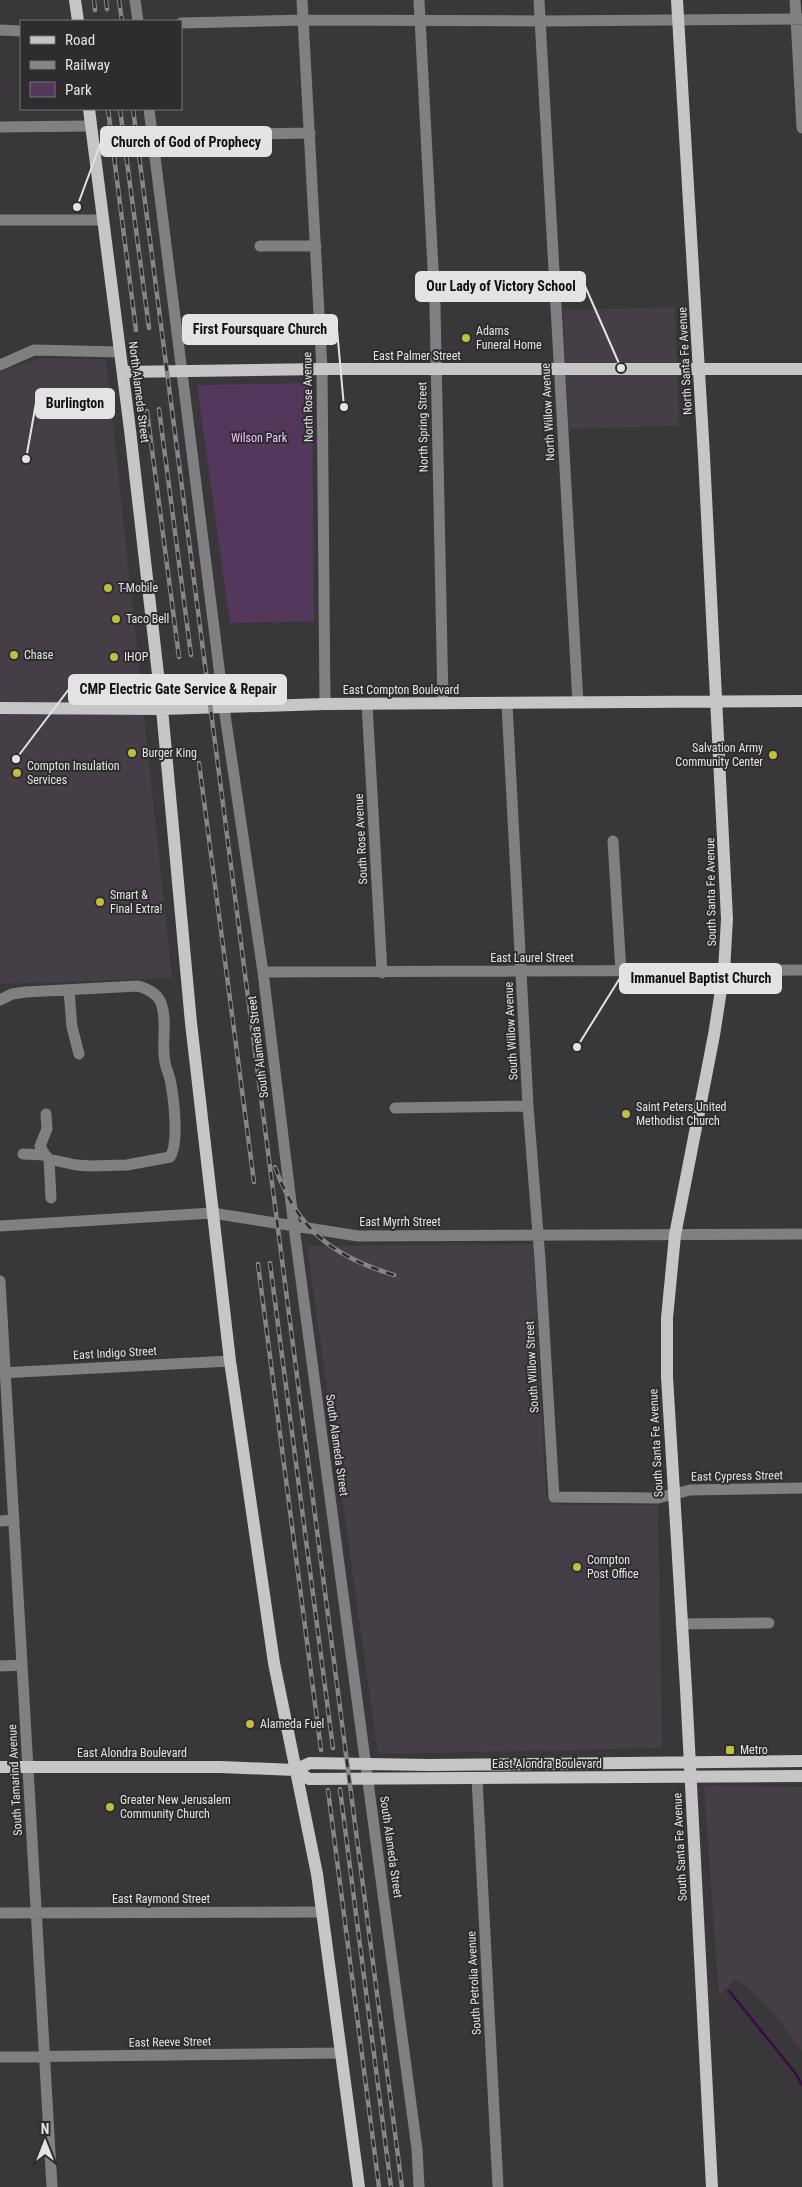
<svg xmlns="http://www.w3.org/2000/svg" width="802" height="2187" font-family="'Roboto Condensed',sans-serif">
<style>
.built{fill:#453e47}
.green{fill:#54385c}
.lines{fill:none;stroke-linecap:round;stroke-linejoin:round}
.stream{stroke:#3b0b47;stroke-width:2.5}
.minor{stroke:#807f81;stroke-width:11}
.major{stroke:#c8c5c9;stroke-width:12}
.rail-casing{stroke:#888588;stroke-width:4.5}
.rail{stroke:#2f2c30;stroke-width:2.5;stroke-dasharray:8;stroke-linecap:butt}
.poi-dot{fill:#c0be41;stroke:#2f2c30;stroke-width:2}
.labels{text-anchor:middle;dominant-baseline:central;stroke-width:4;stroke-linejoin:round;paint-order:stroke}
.poi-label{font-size:12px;fill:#e4e2e4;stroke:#2f2c30;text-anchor:start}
.street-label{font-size:12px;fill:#e4e2e4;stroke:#2f2c30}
.park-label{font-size:12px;fill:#edc4f9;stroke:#2f2c30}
.leader{fill:none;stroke:#e4e2e4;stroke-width:2}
.callout-dot{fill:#e4e2e4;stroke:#2f2c30;stroke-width:2}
.callout{fill:#e4e2e4;stroke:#e4e2e4;stroke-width:2}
.callout-label{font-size:14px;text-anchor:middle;font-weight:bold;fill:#111}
</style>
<rect width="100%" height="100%" fill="#3a373b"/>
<path class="built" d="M675 307 679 426 569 429 563 310Z
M39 359H106L172 978 0 984V372Z
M533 1244 546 1496 558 1505H658L662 1748 378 1754 307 1246Z
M704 1786 802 1787V2051L772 2011 746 1986 735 1979 719 1997Z"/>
<path class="green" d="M312 383 314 621 230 623 197 385Z"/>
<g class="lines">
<path class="stream" d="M729 1991 796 2074 802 2085"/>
<path class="minor" d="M135 0 138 21
M302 0 322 369 325 704
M419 0 435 306 443 704
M539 0 578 703
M795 0 802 128
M181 23 304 20 541 21 802 19
M0 30 21 31
M149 109 224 708 263 972 294 1227 417 2149 419 2187
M0 127 91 126
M252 134 310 133
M0 220H103
M260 246H316
M0 365 34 350 120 352
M367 704 382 973
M507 704 528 1106 540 1260 554 1497 658 1498 690 1490 802 1488
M613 841 621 972
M263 972 802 970
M69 990 72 1027 79 1054
M0 1000 12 994 26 992 138 986C148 989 157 993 161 1003 168 1022 161 1043 165 1062 166 1069 170 1076 171 1084 174 1100 179 1144 170 1157L127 1165 91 1166 76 1165 49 1159 45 1155 23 1154
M395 1108 528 1106
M45 1155 40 1146 47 1129 46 1114
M49 1159 51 1198
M0 1226 212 1213 358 1236 802 1234
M0 1281 52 2187
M0 1373 230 1361
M0 1521 14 1520
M681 1624 769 1623
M0 1666 22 1665
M477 1778 498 2187
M0 1913 323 1912
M0 2057 341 2053"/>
<path class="major" d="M75 0 78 21
M677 0 704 456 727 919 724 971 714 1035 675 1235 667 1318V1377L686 1689 712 2187
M89 109 130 430 162 709 191 1023 230 1361 274 1663 317 1874 359 2187
M123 372 322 369H802
M0 708 162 709 325 704 802 701
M0 1767H221L295 1770 310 1763 429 1765 802 1761
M295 1770 309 1779 802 1776"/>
<g class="rail-casing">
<path id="rail" d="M94 0 95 10
M106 0 107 9
M119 0 122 21
M108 109 136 330
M120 109 149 328
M133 109 402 2187
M159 409 191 655
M147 411 179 657
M199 763 254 1182
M275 1167C298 1230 332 1256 394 1275
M270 1263 333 1748
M258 1264 321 1750
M340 1789 391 2187
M328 1790 379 2187"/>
</g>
<use href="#rail" class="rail"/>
</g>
<g class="poi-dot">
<circle cx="466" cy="338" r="5"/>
<circle cx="108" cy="588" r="5"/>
<circle cx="116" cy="619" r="5"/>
<circle cx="14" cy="655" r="5"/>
<circle cx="114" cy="657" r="5"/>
<circle cx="132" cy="753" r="5"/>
<circle cx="773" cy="755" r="5"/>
<circle cx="17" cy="773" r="5"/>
<circle cx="100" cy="902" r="5"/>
<circle cx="626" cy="1114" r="5"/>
<circle cx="577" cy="1567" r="5"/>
<circle cx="250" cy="1724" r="5"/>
<rect x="725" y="1745" width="10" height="10" rx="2.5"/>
<circle cx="110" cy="1807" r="5"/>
</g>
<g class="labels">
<g class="poi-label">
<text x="476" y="331">Adams<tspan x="476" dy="14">Funeral Home</tspan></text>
<text x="118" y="588">T-Mobile</text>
<text x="126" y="619">Taco Bell</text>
<text x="24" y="655">Chase</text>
<text x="124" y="657">IHOP</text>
<text x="763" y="748" text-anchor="end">Salvation Army<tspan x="763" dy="14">Community Center</tspan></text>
<text x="142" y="753">Burger King</text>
<text x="27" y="766">Compton Insulation<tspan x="27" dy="14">Services</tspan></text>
<text x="110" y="895">Smart &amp;<tspan x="110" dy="14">Final Extra!</tspan></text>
<text x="636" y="1107">Saint Peters United<tspan x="636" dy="14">Methodist Church</tspan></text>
<text x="587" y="1560">Compton<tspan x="587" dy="14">Post Office</tspan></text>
<text x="260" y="1724">Alameda Fuel</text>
<text x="740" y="1750">Metro</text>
<text x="120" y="1800">Greater New Jerusalem<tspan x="120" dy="14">Community Church</tspan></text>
</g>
<g class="street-label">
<text x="417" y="356">East Palmer Street</text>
<text transform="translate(685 361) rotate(-93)">North Santa Fe Avenue</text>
<text transform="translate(139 392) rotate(83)">North Alameda Street</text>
<text transform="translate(308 397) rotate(-91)">North Rose Avenue</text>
<text transform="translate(548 412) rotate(-93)">North Willow Avenue</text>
<text transform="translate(423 427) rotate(-91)">North Spring Street</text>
<text x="401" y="690">East Compton Boulevard</text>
<text transform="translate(361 839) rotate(-93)">South Rose Avenue</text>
<text transform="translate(711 892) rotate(-91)">South Santa Fe Avenue</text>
<text x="532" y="958">East Laurel Street</text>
<text transform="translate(511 1031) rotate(-93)">South Willow Avenue</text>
<text transform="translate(258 1047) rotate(-97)">South Alameda Street</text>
<text x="400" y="1222">East Myrrh Street</text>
<text transform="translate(115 1353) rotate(-3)">East Indigo Street</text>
<text transform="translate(532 1367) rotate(-93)">South Willow Street</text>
<text transform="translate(656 1443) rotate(-93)">South Santa Fe Avenue</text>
<text transform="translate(337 1445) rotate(82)">South Alameda Street</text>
<text transform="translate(737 1476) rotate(-1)">East Cypress Street</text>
<text x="132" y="1753">East Alondra Boulevard</text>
<text x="547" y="1764">East Alondra Boulevard</text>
<text transform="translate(15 1780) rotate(-93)">South Tamarind Avenue</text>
<text transform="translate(391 1847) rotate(82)">South Alameda Street</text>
<text transform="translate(680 1847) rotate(-93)">South Santa Fe Avenue</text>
<text x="161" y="1899">East Raymond Street</text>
<text transform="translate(474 1983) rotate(-93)">South Petrolia Avenue</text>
<text transform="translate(170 2042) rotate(-1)">East Reeve Street</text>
</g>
<g class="park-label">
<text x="259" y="438">Wilson Park</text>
</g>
</g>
<path class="leader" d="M77 207L101 142M621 368L585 286M344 407L337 329M26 459L36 403M16 759L69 689M577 1047L620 978"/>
<g class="callout-dot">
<circle cx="77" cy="207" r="5"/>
<circle cx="621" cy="368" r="5"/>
<circle cx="344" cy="407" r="5"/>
<circle cx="26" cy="459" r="5"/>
<circle cx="16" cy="759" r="5"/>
<circle cx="577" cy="1047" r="5"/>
</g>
<g class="callout">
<rect x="101" y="127" width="170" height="29" rx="5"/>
<rect x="416" y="272" width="169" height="29" rx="5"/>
<rect x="183" y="315" width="154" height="29" rx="5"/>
<rect x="36" y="389" width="78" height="29" rx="5"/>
<rect x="69" y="675" width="217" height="29" rx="5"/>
<rect x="620" y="964" width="161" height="29" rx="5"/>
</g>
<g class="callout-label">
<text x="186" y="147">Church of God of Prophecy</text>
<text x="501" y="291">Our Lady of Victory School</text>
<text x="260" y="334">First Foursquare Church</text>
<text x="75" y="408">Burlington</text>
<text x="178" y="694">CMP Electric Gate Service &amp; Repair</text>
<text x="701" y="983">Immanuel Baptist Church</text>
</g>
<rect x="20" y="20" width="162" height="90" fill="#2f2c30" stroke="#777578"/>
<rect x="30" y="36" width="25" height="8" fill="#c8c5c9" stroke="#777578"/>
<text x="65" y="45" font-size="15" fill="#e4e2e4">Road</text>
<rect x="30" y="61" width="25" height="8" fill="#888588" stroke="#777578"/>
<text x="65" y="70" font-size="15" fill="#e4e2e4">Railway</text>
<rect x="30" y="82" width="25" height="15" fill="#54385c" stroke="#777578"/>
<text x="65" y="95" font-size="15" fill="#e4e2e4">Park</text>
<g transform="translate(45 2142)" stroke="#2f2c30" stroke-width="4" paint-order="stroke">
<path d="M0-4L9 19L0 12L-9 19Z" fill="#e4e2e4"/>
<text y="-8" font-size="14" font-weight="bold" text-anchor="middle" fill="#e4e2e4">N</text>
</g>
</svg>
